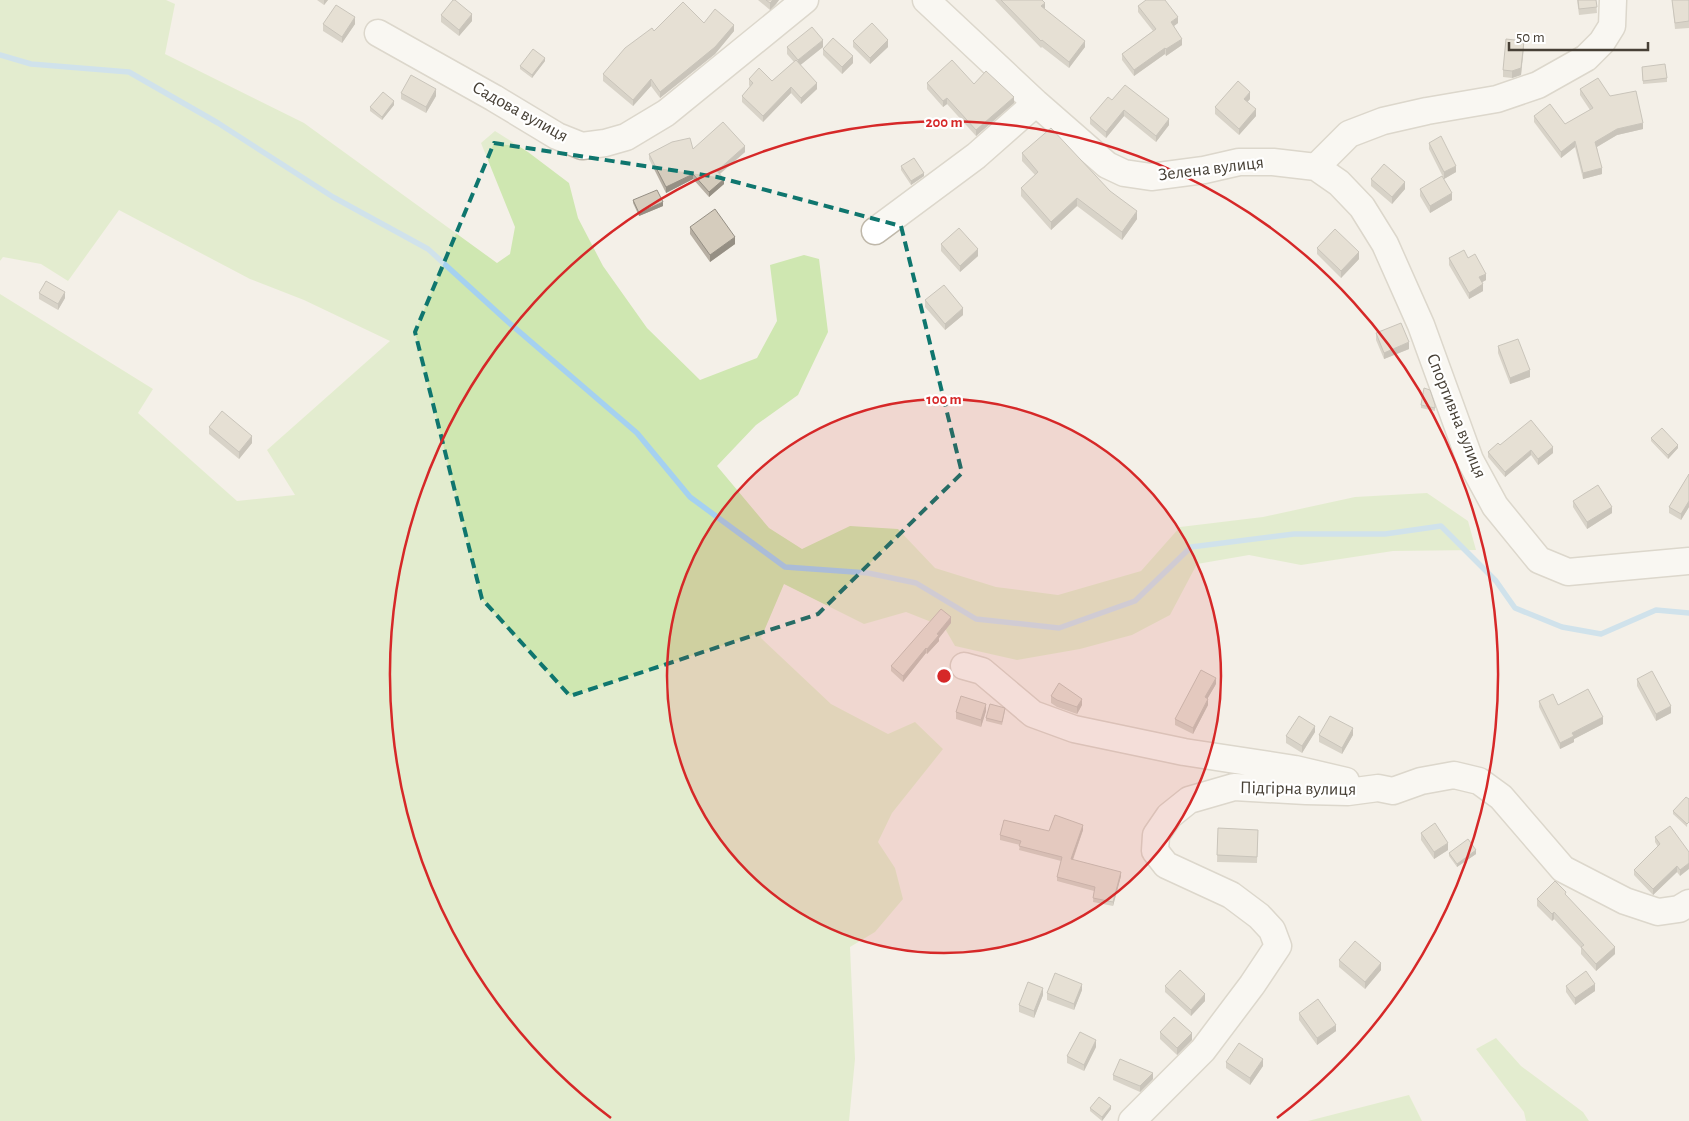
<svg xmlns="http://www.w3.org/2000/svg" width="1689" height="1121" font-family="'Alegreya Sans',sans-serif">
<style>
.green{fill:#cfe7b1}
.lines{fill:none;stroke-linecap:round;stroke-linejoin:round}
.stream{stroke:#a5d1f0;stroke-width:5.5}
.minor-casing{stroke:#bfb8aa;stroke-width:29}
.minor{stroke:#fff;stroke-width:26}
.wall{fill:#b7afa3}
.shaded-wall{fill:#958f84}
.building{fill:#d5ccbd;stroke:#958f84}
.marked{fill:none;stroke:#0f766e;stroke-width:4;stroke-dasharray:10 6;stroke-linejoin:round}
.ring{fill:none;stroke:#d62828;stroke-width:2.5}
.labels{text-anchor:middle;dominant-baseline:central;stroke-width:4.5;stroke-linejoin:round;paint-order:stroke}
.street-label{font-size:18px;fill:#474036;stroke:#fff}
.centre{fill:#d62828;stroke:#fff;stroke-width:2.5}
.ring-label{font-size:15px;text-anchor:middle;font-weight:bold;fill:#d62828;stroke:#fff;stroke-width:4.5;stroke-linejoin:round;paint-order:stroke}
</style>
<rect width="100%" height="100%" fill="#f4f0e8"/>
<path class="green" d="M0 0H166L175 4 165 54 304 123 497 263 510 254 515 227 481 143 495 131 528 152 569 183 578 218 603 266 647 328 700 380 757 358 777 321 770 265 804 255 819 259 828 332 798 395 756 425 717 466 769 528 802 549 850 526 898 529 935 568 996 587 1058 595 1141 571 1180 527 1263 517 1355 497 1427 493 1468 521 1476 550 1393 551 1301 565 1249 555 1197 564 1170 615 1132 635 1080 649 1017 660 955 646 944 627 906 612 864 624 784 584 761 638 831 704 888 734 915 722 943 749 892 813 878 842 895 868 903 899 875 932 850 947 855 1059 849 1121H0V294L153 389 138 413 237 501 295 495 267 450 390 341 304 300 250 279 119 210 68 281 41 264 3 257 0 261Z
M1496 1038 1521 1066 1583 1112 1589 1121H1526L1524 1112 1476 1049Z
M1409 1095 1422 1121H1308Z"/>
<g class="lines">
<path class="stream" d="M0 55 31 64 129 72 218 123 333 197 428 249 507 321 637 433 690 497 785 567 868 573 916 583 976 619 1059 628 1135 601 1191 547 1294 534H1385L1441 526 1496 581 1515 608 1562 627 1601 634 1656 610 1689 613"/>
<g class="minor-casing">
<path id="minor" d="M926 0 1036 103 1107 165 1124 173 1151 177 1204 170 1239 162H1273L1316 167 1339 183 1362 207 1385 244 1421 325 1470 460 1495 506 1539 560 1568 572 1689 561
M378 33 494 98 557 136 582 146 605 143 626 137 666 113 805 0
M1316 167 1349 134 1383 121 1427 111 1497 99 1538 85 1586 58 1602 42 1612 26 1613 0
M875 231 976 156 1036 103
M964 666 982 671 1033 714 1074 729 1184 752 1295 769 1346 781
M1132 1121 1203 1050 1252 985 1278 946 1272 930 1259 916 1231 895 1166 865 1155 851 1156 835 1169 816 1189 800 1234 787 1306 791 1348 792 1378 788 1393 791 1421 781 1454 775 1479 781 1501 797 1563 869 1625 901 1658 912 1679 909 1689 903"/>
</g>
<use href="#minor" class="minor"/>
</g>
<path class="wall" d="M317 0H328L324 5Z
M758 0H779L776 4 770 10Z
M995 0H1042L1045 9 1085 47 1069 68 1042 47 1041 48Z
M1577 0H1596L1597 13 1579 15Z
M1672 0H1689V28L1675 29Z
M1138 6 1178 23 1174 26 1182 45 1166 56 1165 54 1134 76 1122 60V54L1153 31 1138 12Z
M441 15 472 21 459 36 441 22Z
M704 23 734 31 715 54 660 98 651 86 633 106 603 81V74L654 31Z
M323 24H355L342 43 323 31Z
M853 41 888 47 870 64 853 47Z
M787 47H823L800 65 817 89 801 104 791 93 763 122 742 102V96L750 87 749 85V79L772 81 794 62 787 54Z
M1524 48 1521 75 1512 78 1503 77V70Z
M823 49 853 63 842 74 823 55Z
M545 61 532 78 520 69V66Z
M1642 67 1667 78V82L1643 84Z
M927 83 974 84 1014 103 976 136 947 104 943 107 927 89Z
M1580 89 1610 96 1643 129 1617 135 1597 147 1602 174 1583 179 1575 147 1561 158 1534 122V116L1565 124 1590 110 1580 95Z
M401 93 436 96 426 113 401 99Z
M1250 99 1247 102 1256 116 1239 135 1215 114V107Z
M1112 100 1169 125 1156 142 1124 116 1106 138 1090 124V118Z
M394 105 382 120 370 111V107Z
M1429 143 1456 172 1444 179 1429 149Z
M693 149 745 152 720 174 724 184 709 197 693 179 666 193 649 159V154Z
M1022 153 1137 219 1122 240 1077 206 1051 230 1021 196V188L1035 175 1022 161Z
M901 166 924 176 911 185 901 170Z
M1371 179 1405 189 1392 204 1371 186Z
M1420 189 1452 200 1430 213 1420 196Z
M633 200 663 206 639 216 633 203Z
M690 227 735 244 710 262 690 234Z
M941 244 978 256 960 272 941 251Z
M1317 248 1359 259 1341 278 1317 254Z
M1449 258H1468L1486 280 1482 282 1483 291 1469 299 1449 265Z
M39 293 65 298 58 310 39 299Z
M925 300 963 315 945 330 925 307Z
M1376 333 1409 349 1384 359 1376 340Z
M1498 346 1530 377 1510 384 1498 353Z
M1421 405 1435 408V411L1421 408Z
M209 427 252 443 239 459 209 434Z
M1651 438 1678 448 1668 459 1651 441Z
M1500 445 1553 453 1538 465 1531 455 1505 477 1488 457V452Z
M1689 474V507L1681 520 1669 513V507Z
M1573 501 1612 513 1587 529 1573 507Z
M951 623 939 638V641L927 654 926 653 903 682 891 671V666Z
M1637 679 1671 713 1656 721 1637 686Z
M1216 684 1207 699 1208 705 1193 734 1175 725V719Z
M1051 696 1082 705 1077 714 1057 707 1051 703Z
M1539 701 1603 724 1574 739V742L1560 749 1539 707Z
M986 711 981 727 956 719V712Z
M1005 711 1002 725 986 721V718Z
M1315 732 1302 753 1286 743V736Z
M1319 735H1353L1342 754 1319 742Z
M1689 799 1687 827 1673 814V811Z
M1218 828 1258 830 1257 863 1217 862Z
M1083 830 1073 860 1121 876 1113 906 1093 902 1094 891 1057 881V877L1061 861 1019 850 1020 845 1000 840V835Z
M1421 833 1448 850 1434 859 1421 840Z
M1655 837 1689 852 1680 876 1677 872 1653 895 1634 875V870L1658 847 1655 842Z
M1449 853 1476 854 1457 867 1449 856Z
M1566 896 1615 954 1596 971 1581 954V948L1554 919 1552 921 1537 906V899Z
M1339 960 1381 970 1365 989 1339 967Z
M1165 986 1205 1001 1191 1016 1165 992Z
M1566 986 1595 991 1575 1005 1566 992Z
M1082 990 1074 1010 1047 1000V993Z
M1043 995 1034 1018 1019 1012V1005Z
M1299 1013 1336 1031 1317 1045 1299 1020Z
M1160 1032 1192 1040 1177 1055 1160 1039Z
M1096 1047 1084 1071 1067 1063V1056Z
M1226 1062 1263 1066 1250 1085 1226 1068Z
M1113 1075 1153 1079 1140 1092 1113 1080Z
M1090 1108 1111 1109 1102 1121 1090 1111Z"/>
<path class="shaded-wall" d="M324 0H328L324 5Z
M773 0H779L776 4 770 10V3Z
M1045 3V9L1041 6Z
M472 14V21L459 36V30Z
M355 17V24L342 43V37Z
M1178 17V23L1171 28V22Z
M734 25V31L715 54 660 98V92Z
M1182 39V45L1166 56V49Z
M823 40V47L798 67V60Z
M888 40V47L870 64V58Z
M1085 41V47L1069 68V62Z
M1524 41 1521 75 1512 78V71Z
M1165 48V54L1134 76V70Z
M853 56V63L842 74V67Z
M545 58V61L532 78V75Z
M651 79V86L633 106V100Z
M817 83V89L801 104V98Z
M791 87V93L763 122V116Z
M436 89V96L426 113V107Z
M1250 92V99L1244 106V99Z
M1014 97V103L976 136V130Z
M947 98V104L943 107V101Z
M394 101V105L382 120V117Z
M1256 109V116L1239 135V129Z
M1124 110V116L1106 138V132Z
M1169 119V125L1156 142V136Z
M1643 123V129L1617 135 1595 148V142L1617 129Z
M1575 141V147L1561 158V152Z
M745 146V152L717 176V171Z
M1456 166V172L1444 179V172Z
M1602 168V174L1583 179V173Z
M924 173V176L911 185V181Z
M693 174V179L666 193V187Z
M724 179V184L709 197V192Z
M1405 182V189L1392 204V197Z
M1452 193V200L1430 213V206Z
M1077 198V206L1051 230V222Z
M663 202V206L639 216V213Z
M1137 211V219L1122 240V232Z
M735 237V244L710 262V255Z
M978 249V256L960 272V266Z
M1359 252V259L1341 278V271Z
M1486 274V280L1479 284V277Z
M1483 284V291L1469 299V293Z
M65 292V298L58 310V304Z
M963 308V315L945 330V324Z
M1409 342V349L1384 359V353Z
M1530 370V377L1510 384V378Z
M252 436V443L239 459V452Z
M1678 445V448L1668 459V455Z
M1553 447V453L1538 465V459Z
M1531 450V455L1505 477V472Z
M1689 501V507L1681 520V514Z
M1612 507V513L1587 529V522Z
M951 617V623L939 638V641L927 654V649L937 634Z
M926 648V653L903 682V676Z
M1216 678V684L1205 703V697Z
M1082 699V705L1077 714V707Z
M1208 699V705L1193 734V728Z
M986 704V711L981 727V720Z
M1671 706V713L1656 721V714Z
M1603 717V724L1574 739V742L1560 749V743L1572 733Z
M1315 726V732L1302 753V746Z
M1353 728V735L1342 754V748Z
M1083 825V830L1071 864V859Z
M1448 843V850L1434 859V852Z
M1476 850V854L1457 867V864Z
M1689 863V869L1680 876V870Z
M1677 866V872L1653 895V889Z
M1121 872V876L1113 906V902Z
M1554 912V919L1552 921V914Z
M1615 947V954L1596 971V964Z
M1381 963V970L1365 989V982Z
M1082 984V990L1074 1010V1004Z
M1595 984V991L1575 1005V998Z
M1043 988V995L1034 1018V1011Z
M1205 994V1001L1191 1016V1010Z
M1336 1025V1031L1317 1045V1038Z
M1192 1033V1040L1177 1055V1048Z
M1096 1040V1047L1084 1071V1065Z
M1263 1059V1066L1250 1085V1078Z
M1153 1073V1079L1140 1092V1086Z
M1111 1106V1109L1102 1121V1117Z"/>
<path class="building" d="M453 0H455L472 14 459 30 441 15Z
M766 0H773L770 3Z
M1001 0H1042L1045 3 1041 6 1085 41 1069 62 1042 40 1041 41Z
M1146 0H1165L1178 17 1171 22 1182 39 1166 49 1165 48 1134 70 1122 54 1156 29 1138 6Z
M1578 0H1596L1597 7 1579 9Z
M1672 0H1689V21L1675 23Z
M683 2 704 23 715 9 734 25 715 47 660 92 651 79 633 100 603 74 625 48 652 28 654 31Z
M336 5 355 17 342 37 323 24Z
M872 23 888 40 870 58 853 41Z
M812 27 823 40 798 60 787 47Z
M833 38 853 56 842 67 823 49Z
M1506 39 1524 41 1521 68 1512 71 1503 70Z
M533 49 545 58 532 75 520 66Z
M796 60 817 83 801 98 791 87 763 116 742 96 753 83 749 79 759 68 772 81Z
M952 60 974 84 986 71 1014 97 976 130 947 98 943 101 927 83Z
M1665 64 1667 78 1643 81 1642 67Z
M411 75 436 89 426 107 401 93Z
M1598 78 1610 96 1636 91 1643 123 1617 129 1595 142 1602 168 1583 173 1575 141 1561 152 1534 116 1550 104 1565 124 1593 108 1580 89Z
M1238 81 1250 92 1244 99 1256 109 1239 129 1215 107Z
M1125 85 1169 119 1156 136 1124 110 1106 132 1090 118 1108 97 1112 100Z
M383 92 394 101 382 117 370 107Z
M723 122 745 146 717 171 724 179 709 192 693 174 666 187 649 154 672 142 690 138 693 149Z
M1051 128 1110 191 1137 211 1122 232 1077 198 1051 222 1021 188 1038 172 1022 153Z
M1441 136 1456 166 1444 172 1429 143Z
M914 158 924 173 911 181 901 166Z
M1384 164 1405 182 1392 197 1371 179Z
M1442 176 1452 193 1430 206 1420 189Z
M657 190 663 202 639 213 633 200Z
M715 209 735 237 710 255 690 227Z
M959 228 978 249 960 266 941 244Z
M1335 229 1359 252 1341 271 1317 248Z
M1464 250 1468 258 1475 254 1486 274 1479 277 1483 284 1469 293 1449 258Z
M46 281 65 292 58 304 39 293Z
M944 285 963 308 945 324 925 300Z
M1401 323 1409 342 1384 353 1376 333Z
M1518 339 1530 370 1510 378 1498 346Z
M1424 388 1430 390 1435 405V408L1421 405Z
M222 411 252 436 239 452 209 427Z
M1531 420 1553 447 1538 459 1531 450 1505 472 1488 452 1498 443 1500 445Z
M1662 428 1678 445 1668 455 1651 438Z
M1689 474V501L1681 514 1669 507Z
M1598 485 1612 507 1587 522 1573 501Z
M941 609 951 617 937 634 939 635 927 649 926 648 903 676 891 666Z
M1201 670 1216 678 1205 697 1208 699 1193 728 1175 719Z
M1652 671 1671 706 1656 714 1637 679Z
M1059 683 1082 699 1077 707 1057 700 1051 696Z
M1588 689 1603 717 1572 733 1574 736 1560 743 1539 701 1553 694 1558 705Z
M961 696 986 704 981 720 956 712Z
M990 704 1005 708 1002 722 986 718Z
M1299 716 1315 726 1302 746 1286 736Z
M1330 716 1353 728 1342 748 1319 735Z
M1686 797 1689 799V822L1687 824 1673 811Z
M1055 815 1083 825 1071 859 1121 872 1113 902 1093 898 1095 887 1057 877 1062 857 1019 846 1021 841 1000 835 1004 820 1049 831Z
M1435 823 1448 843 1434 852 1421 833Z
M1670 826 1689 852V863L1680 870 1677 866 1653 889 1634 870 1660 844 1655 837Z
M1218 828 1258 830 1257 857 1217 855Z
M1468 839 1476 850 1457 864 1449 853Z
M1555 881 1566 892 1565 894 1615 947 1596 964 1581 947 1584 945 1554 912 1552 914 1537 899Z
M1355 941 1381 963 1365 982 1339 960Z
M1180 970 1205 994 1191 1010 1165 986Z
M1586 971 1595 984 1575 998 1566 986Z
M1055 973 1082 984 1074 1004 1047 993Z
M1028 982 1043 988 1034 1011 1019 1005Z
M1318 999 1336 1025 1317 1038 1299 1013Z
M1174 1017 1192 1033 1177 1048 1160 1032Z
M1080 1032 1096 1040 1084 1065 1067 1056Z
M1239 1043 1263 1059 1250 1078 1226 1062Z
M1120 1059 1153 1073 1140 1086 1113 1075Z
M1099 1097 1111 1106 1102 1117 1090 1108Z"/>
<path d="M0 0H1689V1121H0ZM494 143 717 177 901 226 962 473 818 614 570 696 482 599 415 332Z" fill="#f4f0e8" fill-opacity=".55" fill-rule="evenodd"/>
<path class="marked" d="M494 143 717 177 901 226 962 473 818 614 570 696 482 599 415 332Z"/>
<circle cx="944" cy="676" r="277" fill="#d62828" fill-opacity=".12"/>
<g class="ring">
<circle cx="944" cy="676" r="277"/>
<path d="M611 1118A554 554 0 1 1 1277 1118"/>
</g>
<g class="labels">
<g class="street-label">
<text transform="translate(520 112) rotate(29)">Садова вулиця</text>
<text transform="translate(1211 169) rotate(-7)">Зелена вулиця</text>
<text transform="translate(1456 416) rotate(68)">Спортивна вулиця</text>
<text transform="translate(1298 789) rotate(1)">Підгірна вулиця</text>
</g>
</g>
<circle cx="944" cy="676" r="8" class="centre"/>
<g class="ring-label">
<text x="944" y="127">200 m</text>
<text x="944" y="404">100 m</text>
</g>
<path d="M1509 42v8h139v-8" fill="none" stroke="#474036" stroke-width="2.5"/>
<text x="1516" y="42" font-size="15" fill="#474036" stroke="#ffffff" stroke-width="4" paint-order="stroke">50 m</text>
</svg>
